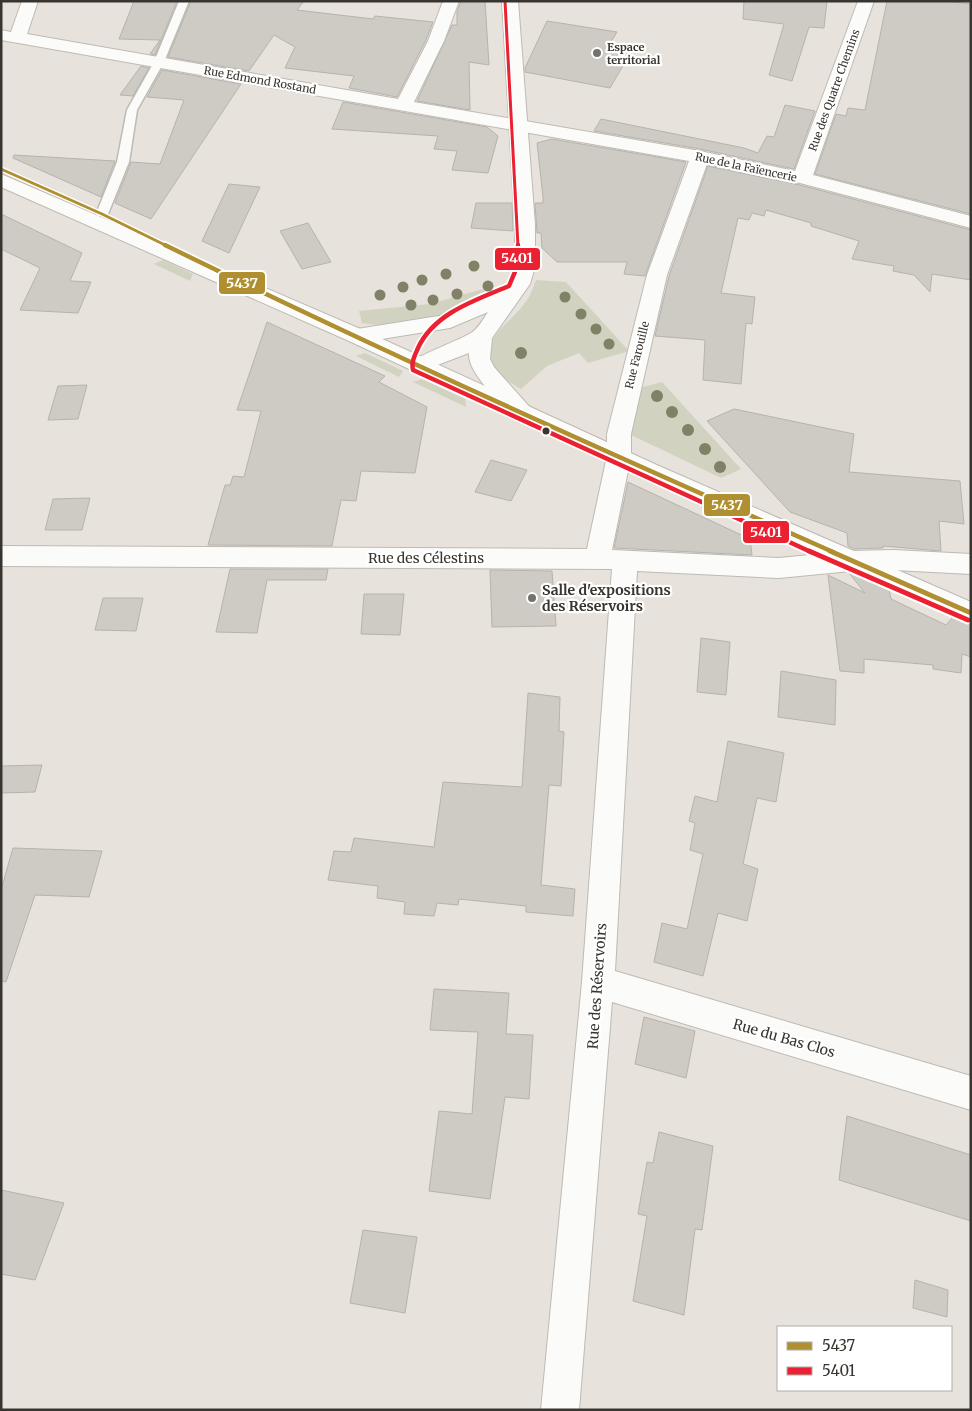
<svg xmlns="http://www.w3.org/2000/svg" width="972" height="1411" font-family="Merriweather,serif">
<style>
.green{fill:#d1d3c0}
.building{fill:#cecac4;stroke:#b6b3ad}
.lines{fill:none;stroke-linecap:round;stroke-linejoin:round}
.service-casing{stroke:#bebab4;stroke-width:3}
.minor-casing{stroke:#bebab4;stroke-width:2}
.tertiary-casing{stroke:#bebab4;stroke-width:2}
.secondary-casing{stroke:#bebab4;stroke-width:2}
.service{fill:#fbfbfa;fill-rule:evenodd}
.minor{fill:#fbfbfa;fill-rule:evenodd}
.tertiary{fill:#fbfbfa;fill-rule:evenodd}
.secondary{fill:#fbfbfa;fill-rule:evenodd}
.bus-1-far2-casing{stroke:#fff;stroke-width:5.5}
.bus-1-far1-casing{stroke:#fff;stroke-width:8}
.bus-1-casing{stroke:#fff;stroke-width:9}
.bus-2-far2-casing{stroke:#fff;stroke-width:5.5}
.bus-2-far1-casing{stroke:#fff;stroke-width:8}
.bus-2-casing{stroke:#fff;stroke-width:9}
.bus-1-far2{stroke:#af8f30;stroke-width:3}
.bus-1-far1{stroke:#af8f30;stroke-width:4.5}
.bus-1{stroke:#af8f30;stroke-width:5}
.bus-2-far2{stroke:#eb2132;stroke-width:3}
.bus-2-far1{stroke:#eb2132;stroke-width:4.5}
.bus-2{stroke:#eb2132;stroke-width:5}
.tree{fill:#808166}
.poi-dot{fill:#75716b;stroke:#fff;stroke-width:2}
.bus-dot{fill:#38342f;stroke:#fff;stroke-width:2}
.labels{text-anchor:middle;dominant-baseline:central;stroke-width:4.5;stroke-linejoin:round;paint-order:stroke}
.far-poi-label{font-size:11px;font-weight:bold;fill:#38342f;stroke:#fff;text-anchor:start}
.far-street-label{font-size:11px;fill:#38342f;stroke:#fff}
.street-label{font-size:14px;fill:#38342f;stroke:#fff}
.poi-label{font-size:14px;font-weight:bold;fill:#38342f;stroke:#fff;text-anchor:start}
.line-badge{stroke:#fff;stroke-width:2}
.badge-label{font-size:14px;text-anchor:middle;font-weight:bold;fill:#fff}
</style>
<rect width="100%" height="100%" fill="#e7e2db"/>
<path class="green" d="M163 260 193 274 190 281 154 264Z
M536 280 566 282 629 351 588 363 579 353 547 366 521 389C500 378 477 361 495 336 503 324 516 316 524 304 530 297 533 288 536 280Z
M483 289 487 293C448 315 408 331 362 323L359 311 430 304Z
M365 353 403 371 399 377 356 356Z
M422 379 465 399 466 407 413 382Z
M662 382 741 469 721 478 627 433 639 388Z"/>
<path class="building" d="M134 1H177L155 55 150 54 160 40 119 39Z
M191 1H304L297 10 373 19 375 16 433 22 426 40 397 97 349 88 354 76 285 68 295 47 274 35 249 71 168 57Z
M461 1H485L489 65 469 62 470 110 417 101 452 25H457V12Z
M744 1H827L824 28 809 27 792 81 769 75 784 24 743 19Z
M887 1H945L971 4V214L815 174 836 114 846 116 848 108 865 110Z
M547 21 617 32 609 45 634 50 628 57 610 88 525 72V68Z
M141 66 149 68 133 96 120 95Z
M162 70 241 84 151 219 115 203 131 162 160 164 184 100 147 97Z
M343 102 487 127 498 136 488 173 452 170 457 151 434 149 438 136 332 129Z
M785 105 815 111 794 169 700 149 594 131 601 119 744 148 758 153 767 136 774 137Z
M552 139 686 162 645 276 624 274 627 262H557L542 248 541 233H537L535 203H543V197L537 143Z
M14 155 115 161 101 197 13 158Z
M708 166 800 185 971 230V280L932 274 930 292 914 275 893 271 894 266 852 259 859 241 811 226V223L766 210 764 216 752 213 749 220 738 218 721 293 755 297 752 324 746 323 741 384 703 380 705 340 655 336 669 276Z
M229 184 260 187 229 253 202 241Z
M476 203H512L513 231 471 228Z
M1 214 82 253 70 281 91 282 78 313 20 310 40 268 1 249Z
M308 223 331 262 302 269 280 231Z
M267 322 385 376 379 382 427 407 415 473 361 471 356 501 341 500 332 546 208 545 225 485H230L233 476 244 477 261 411 237 410Z
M87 385 78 419 48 420 58 386Z
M734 409 854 434 849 472 960 481 964 524 939 521 941 551 883 546V548L854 549 848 546 847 533 790 512 707 421Z
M491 460 527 470 511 501 475 492Z
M628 482 750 539 752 555 614 548Z
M90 498 82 530H45L53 499Z
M230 569H328L326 580H267L257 633 216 632Z
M490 570 552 571 556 626 492 627Z
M849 573H853L889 589 891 599 946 625 953 617 971 625V657L962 654 961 673 933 669V665L864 659V673L840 671 828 575 865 593Z
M364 594H404L400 635 361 634Z
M103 598H143L136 631 95 630Z
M701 638 730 642 726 695 697 692Z
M781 671 836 680 835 725 778 717Z
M528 693 560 697 559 731 564 732 561 786 549 785 541 885 575 889 573 916 526 912V906L459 899 458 905 437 903 434 916 404 914 405 902 377 898 378 886 328 880 334 851 351 852 354 838 434 847 443 782 522 787Z
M728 741 784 753 776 802 757 798 743 864 758 869 747 921 718 913 703 976 654 962 662 923 687 929 703 854 690 850 695 823 689 821 695 796 717 802Z
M42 765 35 792 1 793V766Z
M13 848 102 851 89 897 35 895 6 982 1 981V890Z
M434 989 509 993 506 1034 533 1035 529 1099 505 1097 490 1199 429 1191 439 1111 472 1114 478 1032 430 1030Z
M644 1017 695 1031 686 1078 635 1064Z
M847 1116 971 1155V1221L839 1180Z
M659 1132 713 1146 702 1230 695 1229 684 1315 633 1301 647 1216 638 1214 647 1162 653 1163Z
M1 1190 64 1203 35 1280 1 1274Z
M363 1230 417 1237 405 1313 350 1303Z
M915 1280 948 1290 947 1317 913 1308Z"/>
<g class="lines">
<g class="service-casing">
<path id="service" d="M179 1H189L164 62 137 110 129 162 108 214 106 216H98L96 214 117 162 127 110 154 62Z"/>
</g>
<g class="minor-casing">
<path id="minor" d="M22 1H38L27 34 398 99 428 41 443 1H459L444 41 414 102 700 151 795 171 858 1H874L813 175 971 216V228L800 183 707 164 667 275 631 434V456L612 550 779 558 851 551 894 550 971 554V574L894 570 851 571 779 578 637 571 615 971 971 1076V1110L612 1002 579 1410H541L582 982 612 569 1 566V546L587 549 607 456V434L647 275 689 161 1 40V30L11 32Z"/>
</g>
<g class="tertiary-casing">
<path id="tertiary" d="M502 1H518L535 225V267L530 284 492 338 490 359 494 367 535 413 532 419 524 421 516 419C502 404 467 373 469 353L419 372 411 370 408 365C413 357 458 341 471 333 478 329 483 319 488 312L450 328 357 343 349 341 346 336 349 331 357 329 445 315 506 288 510 283 515 267V225Z"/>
</g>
<g class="secondary-casing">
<path id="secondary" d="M1 174 365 331 659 466 971 602V623L643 478 349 341 1 187Z"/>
</g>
<use href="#service" class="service"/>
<use href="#minor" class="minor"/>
<use href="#tertiary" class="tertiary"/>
<use href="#secondary" class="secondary"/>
<g class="bus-1-far2-casing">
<path id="bus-1-far2" d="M1 169 102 214 167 246"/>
</g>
<g class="bus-1-far1-casing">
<path id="bus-1-far1" d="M165 245C385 353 609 453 833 552"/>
</g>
<g class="bus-1-casing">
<path id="bus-1" d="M830 551 971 613"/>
</g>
<g class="bus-2-far2-casing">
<path id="bus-2-far2" d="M505 1 518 246"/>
</g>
<g class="bus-2-far1-casing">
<path id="bus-2-far1" d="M518 245 517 267 509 286C476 300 434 313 418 348 415 355 411 362 413 370L811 552"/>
</g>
<g class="bus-2-casing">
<path id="bus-2" d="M809 551 968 620"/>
</g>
<use href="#bus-1-far2" class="bus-1-far2"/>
<use href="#bus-1-far1" class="bus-1-far1"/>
<use href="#bus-1" class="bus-1"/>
<use href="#bus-2-far2" class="bus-2-far2"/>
<use href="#bus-2-far1" class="bus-2-far1"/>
<use href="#bus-2" class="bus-2"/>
</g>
<g class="tree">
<circle cx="474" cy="266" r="5.5"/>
<circle cx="446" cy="274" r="5.5"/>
<circle cx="422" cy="280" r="5.5"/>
<circle cx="488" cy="286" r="5.5"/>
<circle cx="403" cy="287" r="5.5"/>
<circle cx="457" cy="294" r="5.5"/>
<circle cx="380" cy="295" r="5.5"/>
<circle cx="565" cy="297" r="5.5"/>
<circle cx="433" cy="300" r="5.5"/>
<circle cx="411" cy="305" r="5.5"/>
<circle cx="581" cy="314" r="5.5"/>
<circle cx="596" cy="329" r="5.5"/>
<circle cx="609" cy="344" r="5.5"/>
<circle cx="521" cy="353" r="6"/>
<circle cx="657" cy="396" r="6"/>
<circle cx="672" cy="412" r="6"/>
<circle cx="688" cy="430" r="6"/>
<circle cx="705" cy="449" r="6"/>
<circle cx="720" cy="467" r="6"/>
</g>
<g class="poi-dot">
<circle cx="597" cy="53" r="5"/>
<circle cx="532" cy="598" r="5"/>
</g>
<circle class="bus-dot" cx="546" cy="431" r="4.5"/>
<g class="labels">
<g class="far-poi-label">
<text x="607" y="47">Espace<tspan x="607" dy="13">territorial</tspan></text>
</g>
<g class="far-street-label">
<text transform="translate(260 80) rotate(10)">Rue Edmond Rostand</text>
<text transform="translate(834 90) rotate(-70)">Rue des Quatre Chemins</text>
<text transform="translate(746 167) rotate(12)">Rue de la Faïencerie</text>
<text transform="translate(637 355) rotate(-76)">Rue Farouille</text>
</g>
<g class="street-label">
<text x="426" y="558">Rue des Célestins</text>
<text transform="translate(597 986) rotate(-86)">Rue des Réservoirs</text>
<text transform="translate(784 1038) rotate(16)">Rue du Bas Clos</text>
</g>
<g class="poi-label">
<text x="542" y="590">Salle d'expositions<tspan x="542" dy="16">des Réservoirs</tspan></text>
</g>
</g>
<g class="line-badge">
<rect x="494" y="247" width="47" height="24" rx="5" fill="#eb2132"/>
<rect x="218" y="271" width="48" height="24" rx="5" fill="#af8f30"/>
<rect x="703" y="493" width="48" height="24" rx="5" fill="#af8f30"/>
<rect x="742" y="520" width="48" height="24" rx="5" fill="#eb2132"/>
</g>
<g class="badge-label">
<text x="517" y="263">5401</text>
<text x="242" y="288">5437</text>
<text x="727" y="510">5437</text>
<text x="766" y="537">5401</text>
</g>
<rect width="972" height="1411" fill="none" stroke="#38342f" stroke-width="5"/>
<rect x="777" y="1326" width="175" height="65" fill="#ffffff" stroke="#afaeac"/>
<rect x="787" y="1342" width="25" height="8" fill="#af8f30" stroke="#afaeac"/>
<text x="822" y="1351" font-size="15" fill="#38342f">5437</text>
<rect x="787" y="1367" width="25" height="8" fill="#eb2132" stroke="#afaeac"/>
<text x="822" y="1376" font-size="15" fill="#38342f">5401</text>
</svg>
